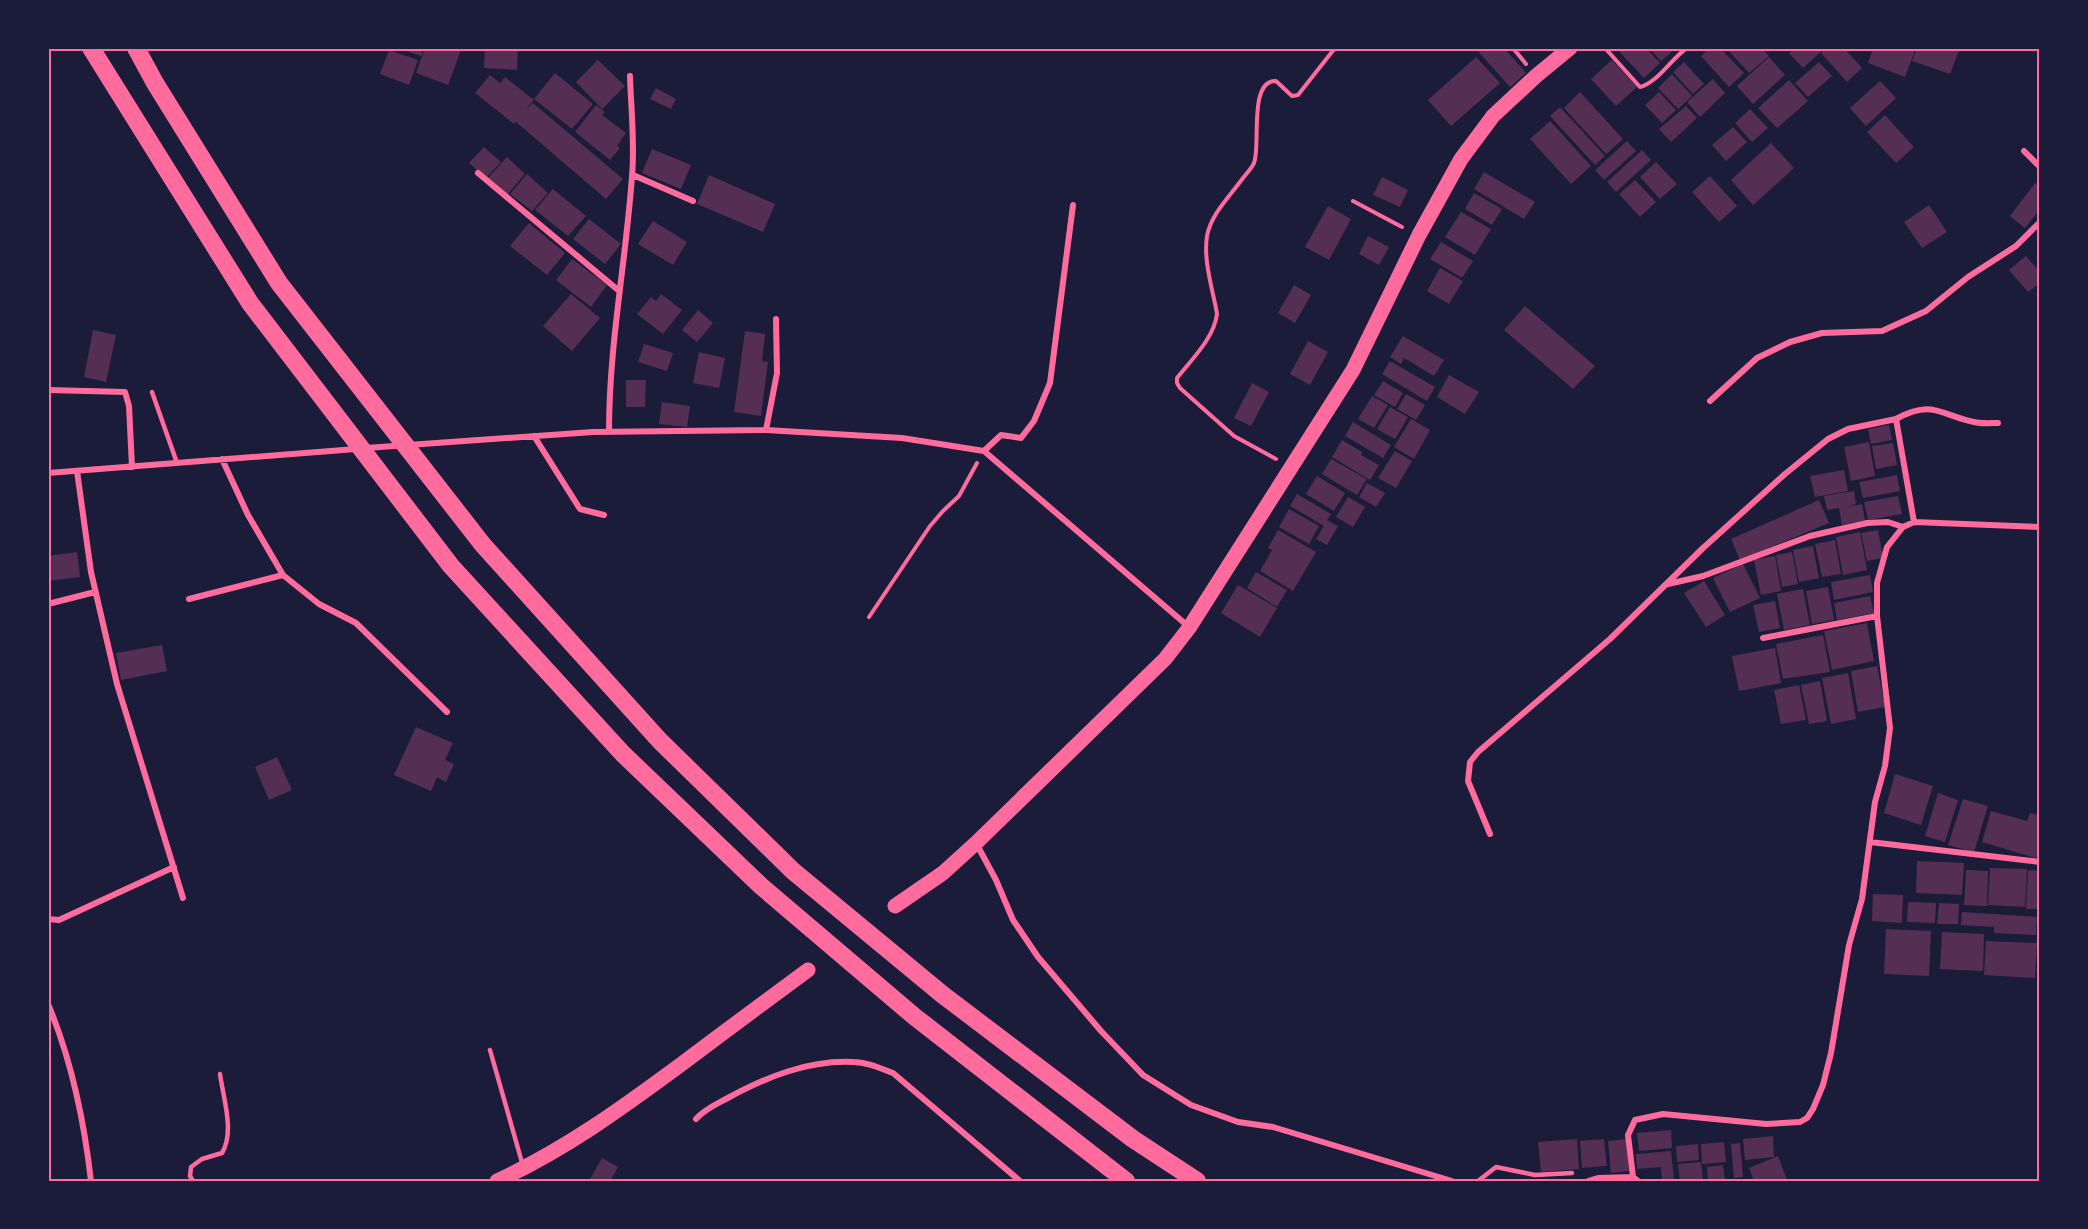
<svg xmlns="http://www.w3.org/2000/svg" width="2088" height="1229" font-family="'DejaVu Sans',sans-serif">
<style>
.building{fill:#542f53}
.lines{fill:none;stroke-linecap:round;stroke-linejoin:round}
.path{stroke:#ff6b9d;stroke-width:4}
.service{stroke:#ff6b9d;stroke-width:4.5}
.minor{stroke:#ff6b9d;stroke-width:6}
.primary{stroke:#ff6b9d;stroke-width:15}
.motorway{stroke:#ff6b9d;stroke-width:18}
.neatline{fill:none;stroke:#ff6b9d;stroke-width:2}
</style>
<rect width="100%" height="100%" fill="#1b1b3a"/>
<path class="building" d="M397 48H424L421 56Z
M425 48 461 50 448 85 416 73Z
M485 48H518L517 70 484 68Z
M1475 48H1504L1526 73 1510 87Z
M1616 48H1646L1660 63 1644 78Z
M1649 48H1674L1675 49 1661 61Z
M1710 48H1720L1744 73 1729 87 1701 56Z
M1726 48H1762L1769 56 1749 73Z
M1795 48H1825L1803 68 1789 53Z
M1827 48H1844L1862 68 1847 82 1821 53Z
M1873 48H1916L1905 77 1868 63Z
M1917 48H1960L1950 74 1912 61Z
M389 50 418 60 409 85 380 74Z
M1476 57 1500 83 1451 126 1428 100Z
M1769 57 1785 75 1753 104 1737 86Z
M598 60 625 86 602 109 576 82Z
M1612 60 1637 87 1616 106 1591 79Z
M1684 62 1704 84 1693 94 1673 72Z
M1819 62 1832 76 1808 97 1795 83Z
M555 73 593 104 572 129 534 99Z
M1672 74 1692 96 1678 109 1658 88Z
M490 75 500 83 505 77 534 100 526 109 533 103 623 179 606 199 516 122 514 124 475 93Z
M1713 79 1725 93 1700 117 1687 102Z
M1789 80 1808 101 1777 128 1758 108Z
M1880 81 1896 98 1866 126 1850 108Z
M656 88 676 99 671 109 650 99Z
M1580 92 1623 139 1606 154 1564 108Z
M1659 92 1676 110 1662 123 1645 105Z
M596 105 605 112 602 115 626 133 617 146 620 148 610 160 575 132Z
M1686 106 1697 118 1671 142 1659 129Z
M1560 107 1605 156 1595 165 1550 116Z
M1750 109 1768 128 1752 142 1735 123Z
M1885 115 1914 147 1896 163 1867 132Z
M1550 121 1591 166 1571 184 1530 139Z
M1733 127 1747 142 1726 161 1712 145Z
M1627 141 1636 151 1604 180 1595 170Z
M1771 143 1794 168 1753 205 1731 180Z
M484 147 501 162 486 178 469 163Z
M652 149 691 165 681 189 642 173Z
M1642 150 1651 160 1616 192 1607 182Z
M507 157 525 174 507 195 488 178Z
M1656 162 1677 184 1660 199 1640 177Z
M1484 172 1535 202 1524 219 1474 189Z
M527 174 548 193 532 211 510 194Z
M709 175 775 204 763 232 697 204Z
M1710 176 1737 206 1719 222 1692 192Z
M1382 177 1408 190 1400 207 1373 195Z
M1635 180 1656 202 1640 217 1619 194Z
M2035 183 2040 187V209L2025 228 2010 216Z
M553 189 586 216 568 236 535 210Z
M1474 193 1502 209 1492 225 1465 209Z
M1929 205 1947 232 1922 248 1904 222Z
M1328 206 1351 219 1329 260 1305 247Z
M1461 212 1491 229 1475 255 1445 237Z
M589 219 621 244 605 264 573 239Z
M653 221 687 242 673 265 638 244Z
M529 223 565 253 547 275 510 246Z
M1368 236 1389 247 1379 265 1359 254Z
M1441 242 1473 261 1462 278 1430 259Z
M2026 256 2040 272V283L2028 292 2009 270Z
M572 259 607 285 591 307 556 280Z
M1440 268 1463 281 1449 304 1427 291Z
M1294 285 1311 295 1295 323 1278 313Z
M571 294 600 318 572 351 543 326Z
M661 294 682 310 663 334 637 314 651 297 656 301Z
M1525 306 1595 366 1573 389 1504 330Z
M698 310 713 323 697 342 682 330Z
M93 330 116 335 106 382 84 377Z
M745 331 765 334 762 361 768 362 761 416 734 412Z
M1403 336 1444 360 1434 376 1404 358 1401 364 1390 357Z
M1308 341 1328 352 1310 385 1290 374Z
M644 344 673 353 667 371 638 362Z
M699 352 725 358 719 388 693 383Z
M1390 361 1435 387 1427 401 1382 374Z
M1449 375 1479 392 1465 414 1437 397Z
M626 380H646L645 407H626Z
M1383 381 1403 393 1395 407 1374 395Z
M1252 383 1269 392 1251 426 1234 418Z
M1406 394 1425 405 1416 420 1397 409Z
M1372 396 1388 405 1374 428 1358 419Z
M662 402 690 406 687 427 659 424Z
M1390 407 1408 417 1395 439 1377 429Z
M1411 419 1430 430 1414 459 1394 447Z
M1353 422 1391 445 1383 458 1345 436Z
M1889 425 1892 440 1871 444 1868 429Z
M1342 440 1362 452 1361 455 1379 465 1370 480 1332 457Z
M1869 442 1875 476 1851 481 1844 447Z
M1893 443 1897 465 1876 469 1872 446Z
M1395 451 1412 461 1396 488 1378 478Z
M1331 459 1367 479 1357 495 1322 474Z
M1844 470 1848 491 1815 497 1810 476Z
M1897 475 1900 491 1863 498 1859 482Z
M1317 476 1345 493 1334 511 1306 494Z
M1367 483 1385 493 1376 507 1359 497Z
M1854 491 1856 504 1846 507 1862 504 1865 520 1842 525 1839 508 1827 510 1824 496Z
M1297 494 1331 514 1327 520 1338 526 1327 545 1316 539 1324 526 1290 506Z
M1898 496 1902 514 1868 520 1864 502Z
M1348 497 1365 507 1353 527 1336 517Z
M1819 500 1829 523 1740 560 1731 539Z
M1289 509 1319 526 1309 544 1279 527Z
M1278 530 1316 552 1293 591 1260 571 1272 550 1268 548Z
M1878 530 1883 558 1867 561 1861 533Z
M1860 532 1867 570 1843 575 1836 537Z
M1835 540 1841 574 1822 577 1815 544Z
M1813 546 1819 578 1799 582 1793 550Z
M77 552 80 577 48 581V556Z
M1792 552 1798 584 1782 587 1776 555Z
M1775 556 1781 591 1761 595 1754 560Z
M1743 564 1760 598 1730 612 1713 578Z
M1256 572 1287 590 1277 607 1247 588Z
M1870 575 1873 592 1834 600 1831 582Z
M1704 581 1725 615 1706 627 1684 593Z
M1238 585 1277 608 1260 637 1221 613Z
M1828 587 1834 620 1812 624 1806 591Z
M1803 589 1810 625 1784 630 1777 594Z
M1870 596 1874 613 1837 620 1834 603Z
M1775 601 1780 628 1759 632 1753 605Z
M1867 623 1874 661 1832 670 1824 631Z
M1823 635 1830 672 1783 679 1776 644Z
M162 645 167 671 121 680 116 653Z
M1775 648 1781 683 1739 691 1732 656Z
M1877 666 1885 707 1858 712 1851 671Z
M1848 673 1856 719 1831 724 1822 678Z
M1820 681 1827 721 1809 724 1801 685Z
M1799 685 1806 720 1781 724 1774 690Z
M416 727 453 743 445 760 454 764 446 782 437 777 431 791 394 775Z
M277 757 292 790 269 800 255 767Z
M1895 774 1933 786 1921 825 1884 813Z
M1938 793 1958 800 1945 842 1925 836Z
M1963 799 1988 806 1974 852 1948 845Z
M1991 811 2027 821 2030 813 2040 815V845L2036 858 1982 842Z
M1917 861 1964 863 1962 895 1916 893Z
M1990 868 2027 869 2025 907 1988 905Z
M1966 870 1988 871 1987 906 1964 905Z
M2028 870 2040 871V909H2026Z
M1873 894 1903 895 1902 923 1872 921Z
M1908 902 1936 903 1935 923 1907 922Z
M1939 903 1959 904 1958 924H1937Z
M1962 912 2037 917 2036 935 1994 933V927L1961 925Z
M1886 929 1931 931 1929 976 1884 974Z
M1942 932 1984 934 1983 971 1940 969Z
M1986 941 2037 943 2035 978 1984 975Z
M1671 1130 1672 1148 1639 1151 1637 1133Z
M1773 1136 1774 1157 1745 1160 1743 1139Z
M1577 1139 1579 1169 1541 1172 1538 1142Z
M1604 1139 1607 1166 1582 1168 1580 1141Z
M1626 1139 1629 1171 1611 1173 1608 1141Z
M1724 1142 1726 1162 1702 1164 1701 1144Z
M1740 1143 1743 1177 1734 1178 1731 1144Z
M1698 1144 1699 1160 1677 1162 1676 1146Z
M1671 1151 1674 1179 1662 1180 1661 1167 1637 1169 1636 1154Z
M1778 1156 1787 1180 1754 1181 1749 1168Z
M602 1158 618 1167 610 1181H589Z
M1701 1162 1703 1180 1680 1181 1678 1164Z
M1723 1165 1725 1181H1708L1707 1167Z"/>
<g class="lines">
<path class="path" d="M1513 48 1526 64
M1605 48 1640 87C1657 83 1672 58 1687 48
M1353 201 1402 227
M1276 459 1234 436 1180 388 1177 383V378C1192 359 1214 338 1217 314 1213 290 1203 261 1207 236 1211 214 1230 196 1243 178 1246 174 1252 168 1254 163 1261 146 1248 80 1276 81L1292 96 1298 95 1335 48
M869 617 930 526 943 511 959 496 977 463"/>
<path class="service" d="M152 392 177 463
M490 1050 523 1166
M193 1181 190 1176 191 1167 202 1159 222 1153C235 1132 223 1097 220 1074
M1478 1181 1496 1167 1535 1175 1572 1173"/>
<path class="minor" d="M2024 151 2040 167
M478 173 618 290
M633 175 693 201
M48 390 125 392 129 406 132 467
M1710 401 1757 358 1790 342 1822 333 1882 331 1926 311 1968 277 2016 246 2040 222
M1896 419C1933 399 1940 415 1974 422 1982 424 1991 423 1998 423
M766 430 777 373 776 319
M609 431C609 345 626 261 632 176 635 144 631 109 630 76
M534 436 580 509 604 515
M366 448 593 432 766 430 902 438 984 451 1189 627
M984 451 1001 435 1021 438 1034 421 1050 383 1073 205
M222 459 248 515 283 575 319 604 356 623 447 712
M77 471 91 572 117 684 183 898
M48 473 356 449
M1668 584 1703 576 1810 536 1867 523 1888 522 1903 527
M189 599 283 575
M48 604 95 592
M1763 638 1877 616
M1490 834 1468 781 1470 762 1478 752 1610 639 1703 548 1785 474 1828 439 1848 429 1896 419 1914 522
M1870 842 2040 862
M976 843 996 880 1013 920 1038 957 1101 1031 1143 1075 1191 1105 1238 1122 1273 1127 1452 1181
M48 919 59 920 174 867
M48 1004C72 1061 84 1120 91 1181
M696 1119C705 1109 715 1105 726 1099 766 1077 808 1060 853 1062 867 1062 880 1068 893 1073L1020 1181
M1633 1177 1628 1135 1635 1120 1663 1114 1766 1124 1800 1122 1807 1118 1813 1109 1823 1085 1831 1053 1849 945 1862 899 1875 802 1885 766 1890 728 1877 616V583L1887 547 1903 527 1914 522 2040 527
M1588 1181 1598 1178 1633 1177 1638 1181"/>
<path class="primary" d="M895 906 943 873 976 843 1165 659 1189 628 1353 370 1419 235 1461 159 1493 116 1536 76 1570 48
M497 1181C566 1149 622 1108 683 1063 724 1032 766 1001 808 970"/>
<path class="motorway" d="M91 48 250 303 451 566 623 754 761 886 915 1017 1126 1181
M136 48 155 83 279 283 483 545 660 741 793 871 943 995 1133 1139 1197 1181"/>
</g>
<rect width="2088" height="1229" fill="none" stroke="#1b1b3a" stroke-width="99"/>
<rect x="50" y="50" width="1988" height="1130" class="neatline"/>
</svg>
